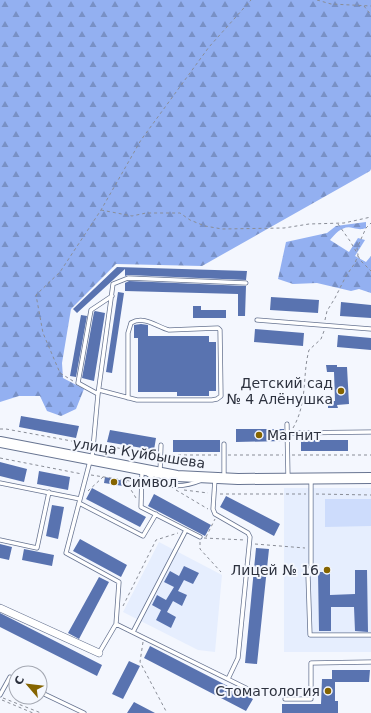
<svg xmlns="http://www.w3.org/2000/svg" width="371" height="713" font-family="'DejaVu Sans',sans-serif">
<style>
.built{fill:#e6eefe}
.forest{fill:url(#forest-firs)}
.pitch{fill:#cddcfc}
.building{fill:#5973b0}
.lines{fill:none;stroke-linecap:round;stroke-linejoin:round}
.lane-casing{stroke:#677491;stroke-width:5}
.street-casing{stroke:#677491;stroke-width:8}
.secondary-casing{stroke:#677491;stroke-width:12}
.path{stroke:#898d97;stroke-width:1;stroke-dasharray:3 3;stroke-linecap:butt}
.lane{stroke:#fff;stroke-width:3.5}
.street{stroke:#fff;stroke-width:7}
.secondary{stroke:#fff;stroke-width:10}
.poi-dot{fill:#856400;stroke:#f4f7fe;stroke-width:1.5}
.labels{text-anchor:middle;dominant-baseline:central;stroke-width:4;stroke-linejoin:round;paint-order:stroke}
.poi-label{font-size:14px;fill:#2d323f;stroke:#f4f7fe;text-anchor:end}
.street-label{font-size:14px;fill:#2d323f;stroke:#f4f7fe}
</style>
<defs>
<pattern id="forest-firs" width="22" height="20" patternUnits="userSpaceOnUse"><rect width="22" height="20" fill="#93b0f1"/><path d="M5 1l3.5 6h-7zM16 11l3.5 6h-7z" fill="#7890c5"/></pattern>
</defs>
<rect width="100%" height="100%" fill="#f4f7fe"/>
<path class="built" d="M284 488H371V652H284Z
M159 542 222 575 215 652 198 650 123 612Z"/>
<path class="forest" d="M0 0H371V169L370 171 202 266 116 264 71 309 62 363 63 378 84 389 76 409 61 416 47 411 40 396H19L0 402Z
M366 222V228C360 230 359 229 353 228 343 225 336 233 330 240L349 252 358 238 365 240 355 256 366 262 371 256V293L359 289 351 291 317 283 293 284 278 279 286 242 327 233 336 226Z"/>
<path class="pitch" d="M325 499H371V526L325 527Z"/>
<path class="building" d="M117 267 247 271 246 280 128 275 125 276V269L77 313 73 309Z
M129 281 246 286 245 316H238V294L125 291V283Z
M118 292 124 293 112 373 106 372Z
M271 297 319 300 318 313 270 310Z
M341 302 371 305V318L340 316Z
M193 306H201V310H226V318H193Z
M95 311 105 313 94 381 82 378 94 312Z
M81 315 87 316 76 377 70 376Z
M141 324 148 325V336H209V342H216V391H209V396H177V392H138V338H134V325Z
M255 329 304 333 303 346 254 342Z
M338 335 371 338V350L337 347Z
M326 365H337V367H347L349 404 337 405 338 408H328V401H335L334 372H327Z
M21 416 79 426 76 438 19 427Z
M236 429H284V441L236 442Z
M110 430 156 438 154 450 107 442Z
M173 440H220V452H173Z
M301 440H348V451H301Z
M0 462 27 469 24 482 0 476Z
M39 471 70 477 68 490 37 484Z
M105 477 124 481 123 486 104 483Z
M92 488 146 517 140 527 86 499Z
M154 494 211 525 205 536 148 506Z
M226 496 280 524 274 536 220 507Z
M52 505 64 507 58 539 46 536Z
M80 539 127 565 121 577 73 551Z
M0 544 12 547 9 560 0 558Z
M256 548 269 549 257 664 245 663Z
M24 549 54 555 52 566 22 560Z
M184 566 199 573 193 584 184 580 178 591 187 595 182 606 173 601 167 612 176 617 171 628 156 620 161 610 152 605 157 595 166 600 174 587 164 582 170 571 179 576Z
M355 570H367L368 632 355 631 354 607H331V631H319L318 572H330V595L355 594Z
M99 577 109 582 79 639 68 633Z
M0 613 102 665 97 676 0 627Z
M150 646 253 699 246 711 144 658Z
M129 661 140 666 123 699 112 694Z
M332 670H370L369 682H335V701H338V713H282V704H321L322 679H332Z
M134 702 155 713H127Z"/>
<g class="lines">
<g class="lane-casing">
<path id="lane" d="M257 320 371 329
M99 390 137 400H212L217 399 221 396 220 330 218 328 169 330C157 327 144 315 131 323L128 333V398
M98 394 78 383 91 310 112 296
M287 424 288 478
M287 433 371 432
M92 459 98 394 113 284 128 278 246 283
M90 461 66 553 119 582 116 624 99 653
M142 471 141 507 200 537
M160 472 161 445
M147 473C162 489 183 488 202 480
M224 477V444
M215 479 213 509 215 514 248 533 250 537 238 658 228 679
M311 480V566L308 575 310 635H371
M0 483 80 499
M79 503 143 536 156 514
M0 540 37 548 49 492
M116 624 256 693
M133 632 186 530
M40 692 84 713
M0 695 10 677 16 680
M285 699H311V663L371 662"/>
</g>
<g class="street-casing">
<path id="street" d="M0 608 99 653"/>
</g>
<g class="secondary-casing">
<path id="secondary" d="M0 442 177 476 238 479 371 478"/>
</g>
<path class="path" d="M317 0 331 4 371 6
M364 6 371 15
M101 210 132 216 146 213H180L190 220 205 226 222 229 284 228 309 224 344 223 371 217
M338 224 350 241 357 253
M358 256 361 261 371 271
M325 320 327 311 335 298 346 276 355 263 358 255 357 248 366 228 371 223
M73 381 60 373 43 333 36 295 60 272 101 210 141 140 209 47 251 0
M293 428C308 402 302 376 309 350L321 339 324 331
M0 429H6L88 444
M99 445 155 454
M166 455H219
M228 455H283
M292 455H371
M0 458 82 474
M91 475 137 482
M125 480 136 498
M146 484 155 485
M176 490 208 509
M184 490 208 493
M88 491 103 477
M220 494H306
M316 494 371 495
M206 537 215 519
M204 538 245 540
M200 542V549L221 572
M255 544 305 548
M123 606 156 540 178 533
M143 642 140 662 167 713
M3 698 41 713
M2 700 33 713"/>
<use href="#lane" class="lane"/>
<use href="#street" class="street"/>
<use href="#secondary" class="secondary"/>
</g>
<g class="poi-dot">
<circle cx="341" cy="391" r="4"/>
<circle cx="259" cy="435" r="4"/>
<circle cx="114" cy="482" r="4"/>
<circle cx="327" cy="570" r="4"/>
<circle cx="328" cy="691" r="4"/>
</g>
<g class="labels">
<g class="poi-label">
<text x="333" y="383">Детский сад<tspan x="333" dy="16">№ 4 Алёнушка</tspan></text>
<text x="267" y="435" text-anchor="start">Магнит</text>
<text x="122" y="482" text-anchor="start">Символ</text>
<text x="319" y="570">Лицей № 16</text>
<text x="320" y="691">Стоматология</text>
</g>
<g class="street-label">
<text transform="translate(139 453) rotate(9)">улица Куйбышева</text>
</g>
</g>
<g transform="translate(28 685) rotate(298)"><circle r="19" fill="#f4f7fe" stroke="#a4a8b2"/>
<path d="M0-3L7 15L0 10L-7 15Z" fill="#856400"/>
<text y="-6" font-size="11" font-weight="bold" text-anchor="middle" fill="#2d323f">С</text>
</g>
</svg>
